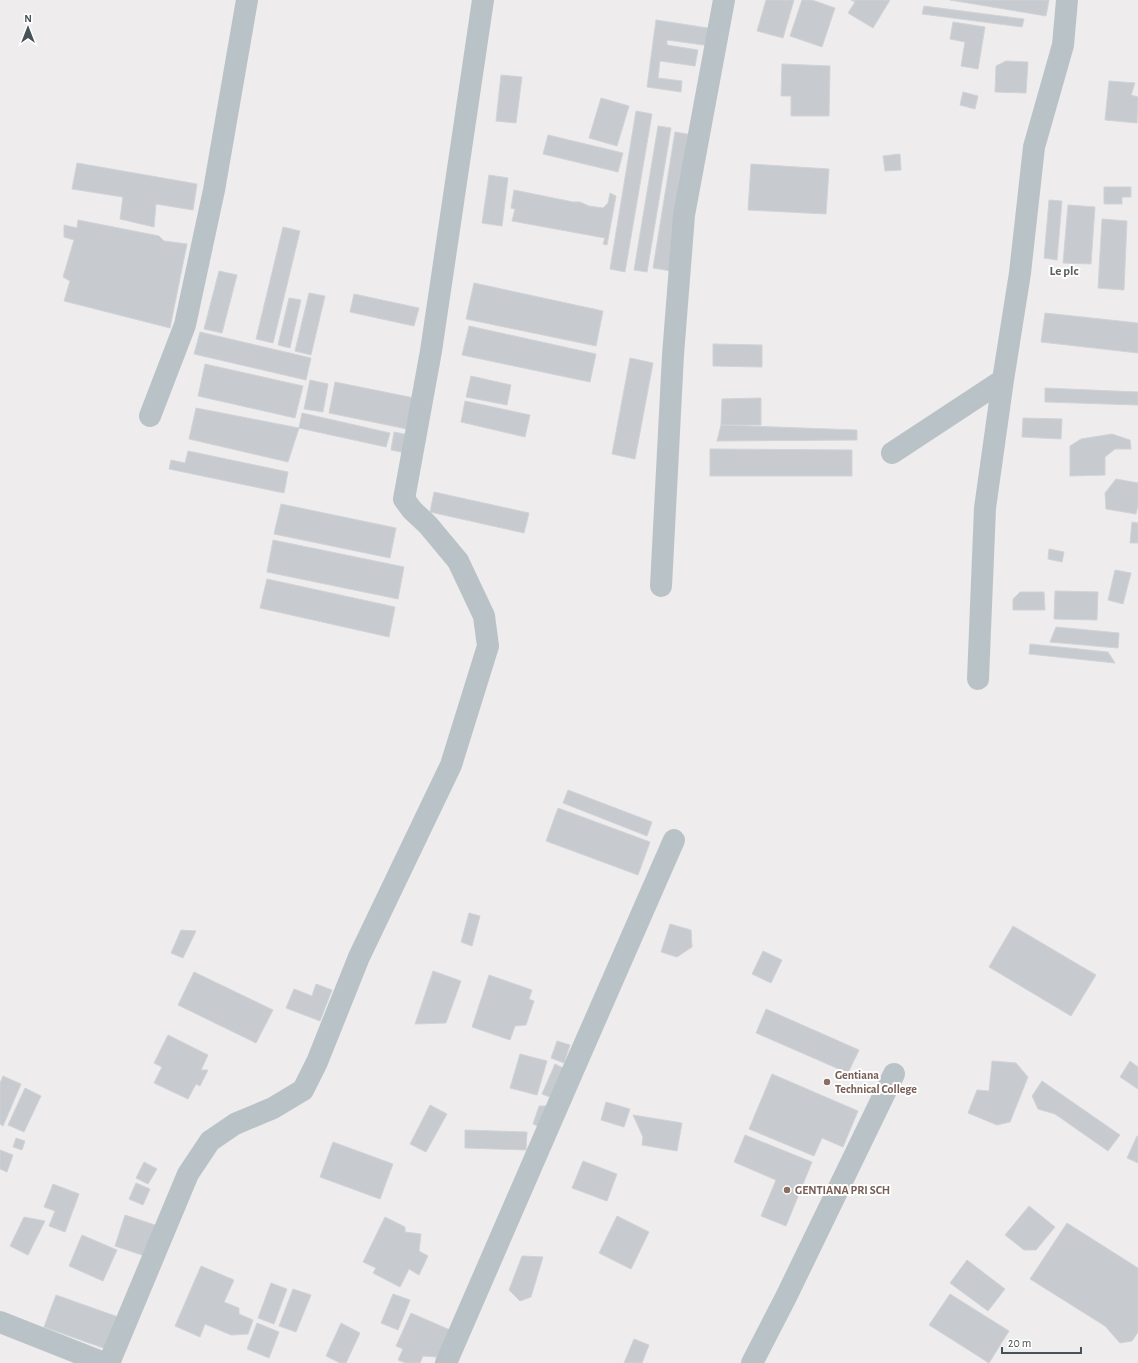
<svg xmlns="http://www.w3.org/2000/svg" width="1138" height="1363" font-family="'Alegreya Sans',sans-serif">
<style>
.building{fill:#c7cace;stroke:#d0d3d7}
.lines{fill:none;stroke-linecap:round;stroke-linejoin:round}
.minor{stroke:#b9c3c7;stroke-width:22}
.education-dot{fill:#8d6e63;stroke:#fff;stroke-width:1.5}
.labels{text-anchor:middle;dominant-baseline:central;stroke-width:4;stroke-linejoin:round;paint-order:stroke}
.education-label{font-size:12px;font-weight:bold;fill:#785e54;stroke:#fff;text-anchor:start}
.neighbourhood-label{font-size:13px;font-weight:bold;fill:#595e60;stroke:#fff}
</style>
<rect width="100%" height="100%" fill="#eeecec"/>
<path class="building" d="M766 0H794L783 38 757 31Z
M802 0H812L835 8 822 47 790 36Z
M851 0H890L873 28 848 13 855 2Z
M950 0H1049L1046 16Z
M924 6 1024 19 1022 27 922 14Z
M656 20 714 29 711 46 667 40V45L698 50 695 66 660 61 658 78 682 81 681 92 647 87Z
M953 22 985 27 978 69 961 66 965 42 950 39Z
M1006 61 1028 62 1026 93 995 92 996 66Z
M782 64 830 66 829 116H791V96H781Z
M501 75 522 77 516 123 496 121Z
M1109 81 1135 83 1131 95 1138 97 1137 123 1105 120Z
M963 92 978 96 975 109 960 105Z
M601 98 629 106 617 146 589 138Z
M636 111 652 114 625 272 610 269Z
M658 126 671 128 647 272 634 270Z
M675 132 693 135 671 271 653 268Z
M548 135 623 153 618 172 543 154Z
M900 154 901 170 885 171 883 156Z
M77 163 197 184 193 210 156 204 154 227 120 219 123 197 72 189Z
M751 164 829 169 826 214 748 210Z
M489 175 508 178 502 226 482 223Z
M1104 187H1131V197H1122V204H1104Z
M514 190 573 202H580L589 206 603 208 608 203 610 193 616 196 607 245 603 244 605 238 512 221 515 209 511 208Z
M1049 200 1062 201 1057 260 1044 258Z
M1068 205 1095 207 1091 264 1063 263Z
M1102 219 1127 221 1124 290 1098 288Z
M78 220 159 236 164 241 187 244 170 328 64 301 70 281 63 277 74 240 64 237V225L77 228Z
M283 227 300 231 273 343 256 339Z
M219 271 237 275 222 333 204 329Z
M474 283 603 311 596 346 466 319Z
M309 293 325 296 311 355 295 351Z
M354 294 419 308 414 326 350 312Z
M289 298 301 300 290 348 278 345Z
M1045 313 1138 323V353L1041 342Z
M469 326 596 354 590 382 462 355Z
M200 332 311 358 306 380 194 354Z
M713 344 762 345V367L713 366Z
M630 358 653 363 635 459 612 454Z
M205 364 303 386 295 418 198 396Z
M471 376 511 385 507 405 466 397Z
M310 380 328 384 323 412 304 409Z
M335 382 419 399 412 430 329 413Z
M1045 388 1138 392V405L1045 402Z
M761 398V425H721L722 399Z
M465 401 530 415 525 437 461 422Z
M196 408 299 428 288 462 189 439Z
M302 413 390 433 386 447 299 428Z
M1023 418 1062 419 1061 439 1022 437Z
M721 425 857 430V440L717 441Z
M394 432 409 435 406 453 391 450Z
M1112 434 1130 440 1131 449H1115L1105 457V475L1070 476V446L1081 439Z
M710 449 852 450V476H710Z
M188 451 288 472 284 493 169 469 171 460 185 463Z
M1116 479 1138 483V505L1136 514 1106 509 1105 493Z
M434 492 529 513 524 533 430 512Z
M281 504 396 528 390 558 274 534Z
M1132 522 1138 523V543H1130Z
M273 540 404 567 398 599 267 572Z
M1049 549 1064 552 1062 562 1048 559Z
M1115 570 1131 573 1123 604 1108 600Z
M267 579 395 607 389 637 260 608Z
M1055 591 1098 592 1097 620 1054 619Z
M1020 592H1044L1045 610H1013V599Z
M1056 627 1119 633 1118 648 1050 642Z
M1030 644 1108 652 1115 663 1029 654Z
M568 790 652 822 647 836 563 803Z
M558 808 650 842 638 875 546 841Z
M469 913 480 916 472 946 461 942Z
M670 924 691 930 692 947 677 957 661 952Z
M1013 926 1096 975 1071 1016 989 967Z
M181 930 196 931 183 958 171 953Z
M763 951 782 960 771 983 752 974Z
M433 971 461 981 446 1023 415 1024Z
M194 972 273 1010 256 1043 178 1005Z
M489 975 532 990 529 999 534 1001 526 1025 515 1026 510 1040 472 1027Z
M316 984 332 990 320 1021 286 1008 294 989 312 996Z
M766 1009 859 1050 848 1073 756 1033Z
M168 1035 208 1055 201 1070H208L200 1086 196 1084 188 1099 154 1083 162 1067 154 1063Z
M557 1041 570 1045 564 1063 551 1058Z
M520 1054 547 1061 537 1095 510 1088Z
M992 1061 1016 1063 1028 1077 1010 1122 997 1125 968 1113 977 1090 989 1091Z
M1130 1061 1138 1067V1089L1120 1077Z
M555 1064 567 1070 555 1099 542 1094Z
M772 1074 858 1111 843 1147 822 1138 814 1156 749 1129Z
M3 1076 21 1084 3 1126 0 1124V1083Z
M1042 1081 1120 1135 1108 1151 1055 1114 1038 1109 1032 1096Z
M25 1088 41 1096 24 1132 8 1125Z
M606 1102 630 1109 624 1127 601 1120Z
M430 1105 447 1114 426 1152 410 1144Z
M539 1106H550L543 1128 533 1124Z
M633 1115 682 1123 677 1151 642 1145 643 1137Z
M465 1130 527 1132 526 1150 465 1148Z
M745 1135 812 1162 786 1226 761 1216 776 1180 734 1162Z
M1137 1136H1138V1163L1127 1158Z
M16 1138 25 1141 22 1150 13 1147Z
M333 1142 393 1164 380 1199 320 1177Z
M0 1150 13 1155 7 1172 0 1169Z
M583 1161 617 1174 607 1201 572 1188Z
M144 1162 157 1169 148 1184 136 1178Z
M136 1183 150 1189 143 1205 129 1199Z
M53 1184 79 1194 65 1232 49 1226 55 1211 44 1207Z
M1029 1206 1055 1227 1036 1250H1024L1005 1235Z
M125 1215 158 1226 148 1257 115 1246Z
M617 1216 649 1232 631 1269 599 1253Z
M24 1217 45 1221 28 1255 10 1246Z
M385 1217 405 1227V1232L421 1234 419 1251 428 1256 419 1275 409 1269 400 1287 373 1273 376 1268 363 1262Z
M1067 1223 1138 1268V1332L1132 1341 1120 1343 1105 1326 1030 1279Z
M82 1235 117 1250 103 1281 69 1266Z
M522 1256 543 1257 531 1297 520 1301 509 1290Z
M967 1260 1005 1289 988 1311 950 1283Z
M201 1266 234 1280 224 1302 239 1308V1314L253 1320 248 1334 231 1335 205 1324 200 1337 175 1326Z
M271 1283 287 1289 274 1324 258 1318Z
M293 1289 311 1295 296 1332 279 1326Z
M393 1294 410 1300 398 1330 381 1323Z
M950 1294 1009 1331 989 1363 929 1325Z
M56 1295 121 1318 109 1350 44 1327Z
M411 1313 450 1330 437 1357 423 1356 420 1363H406L398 1360 403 1349 396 1346Z
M257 1323 279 1332 269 1358 247 1349Z
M341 1323 360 1333 346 1363H340L326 1356Z
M634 1339 649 1345 642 1363H624Z"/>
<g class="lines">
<path class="minor" d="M150 416 185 325 214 190 247 0
M892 453 1003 380 1020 273 1034 147 1063 45 1067 0
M661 586 673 355 684 215 724 0
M978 679 985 508 1003 380
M0 1322 104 1363
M109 1363 188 1174 210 1141 235 1124 273 1108 303 1090 317 1062 359 957 451 765 488 646 484 616 458 561 428 525 412 510 404 499 431 351 483 0
M446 1363 575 1066 674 840
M752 1363 786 1297 894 1074"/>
</g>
<g class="education-dot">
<circle cx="827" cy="1082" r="4"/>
<circle cx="787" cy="1190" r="4"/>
</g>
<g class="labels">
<g class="education-label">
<text x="835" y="1075">Gentiana<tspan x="835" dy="14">Technical College</tspan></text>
<text x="795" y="1190">GENTIANA PRI SCH</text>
</g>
<g class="neighbourhood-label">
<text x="1064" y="271">Le plc</text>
</g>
</g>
<g transform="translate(28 28)" stroke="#ffffff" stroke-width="3" paint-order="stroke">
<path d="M0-3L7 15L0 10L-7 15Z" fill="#465257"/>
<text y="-6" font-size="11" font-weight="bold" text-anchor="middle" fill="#465257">N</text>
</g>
<path d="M1002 1347v6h79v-6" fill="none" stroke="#465257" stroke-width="2"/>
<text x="1008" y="1347" font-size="12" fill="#465257" stroke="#ffffff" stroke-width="3" paint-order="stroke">20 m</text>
</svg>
